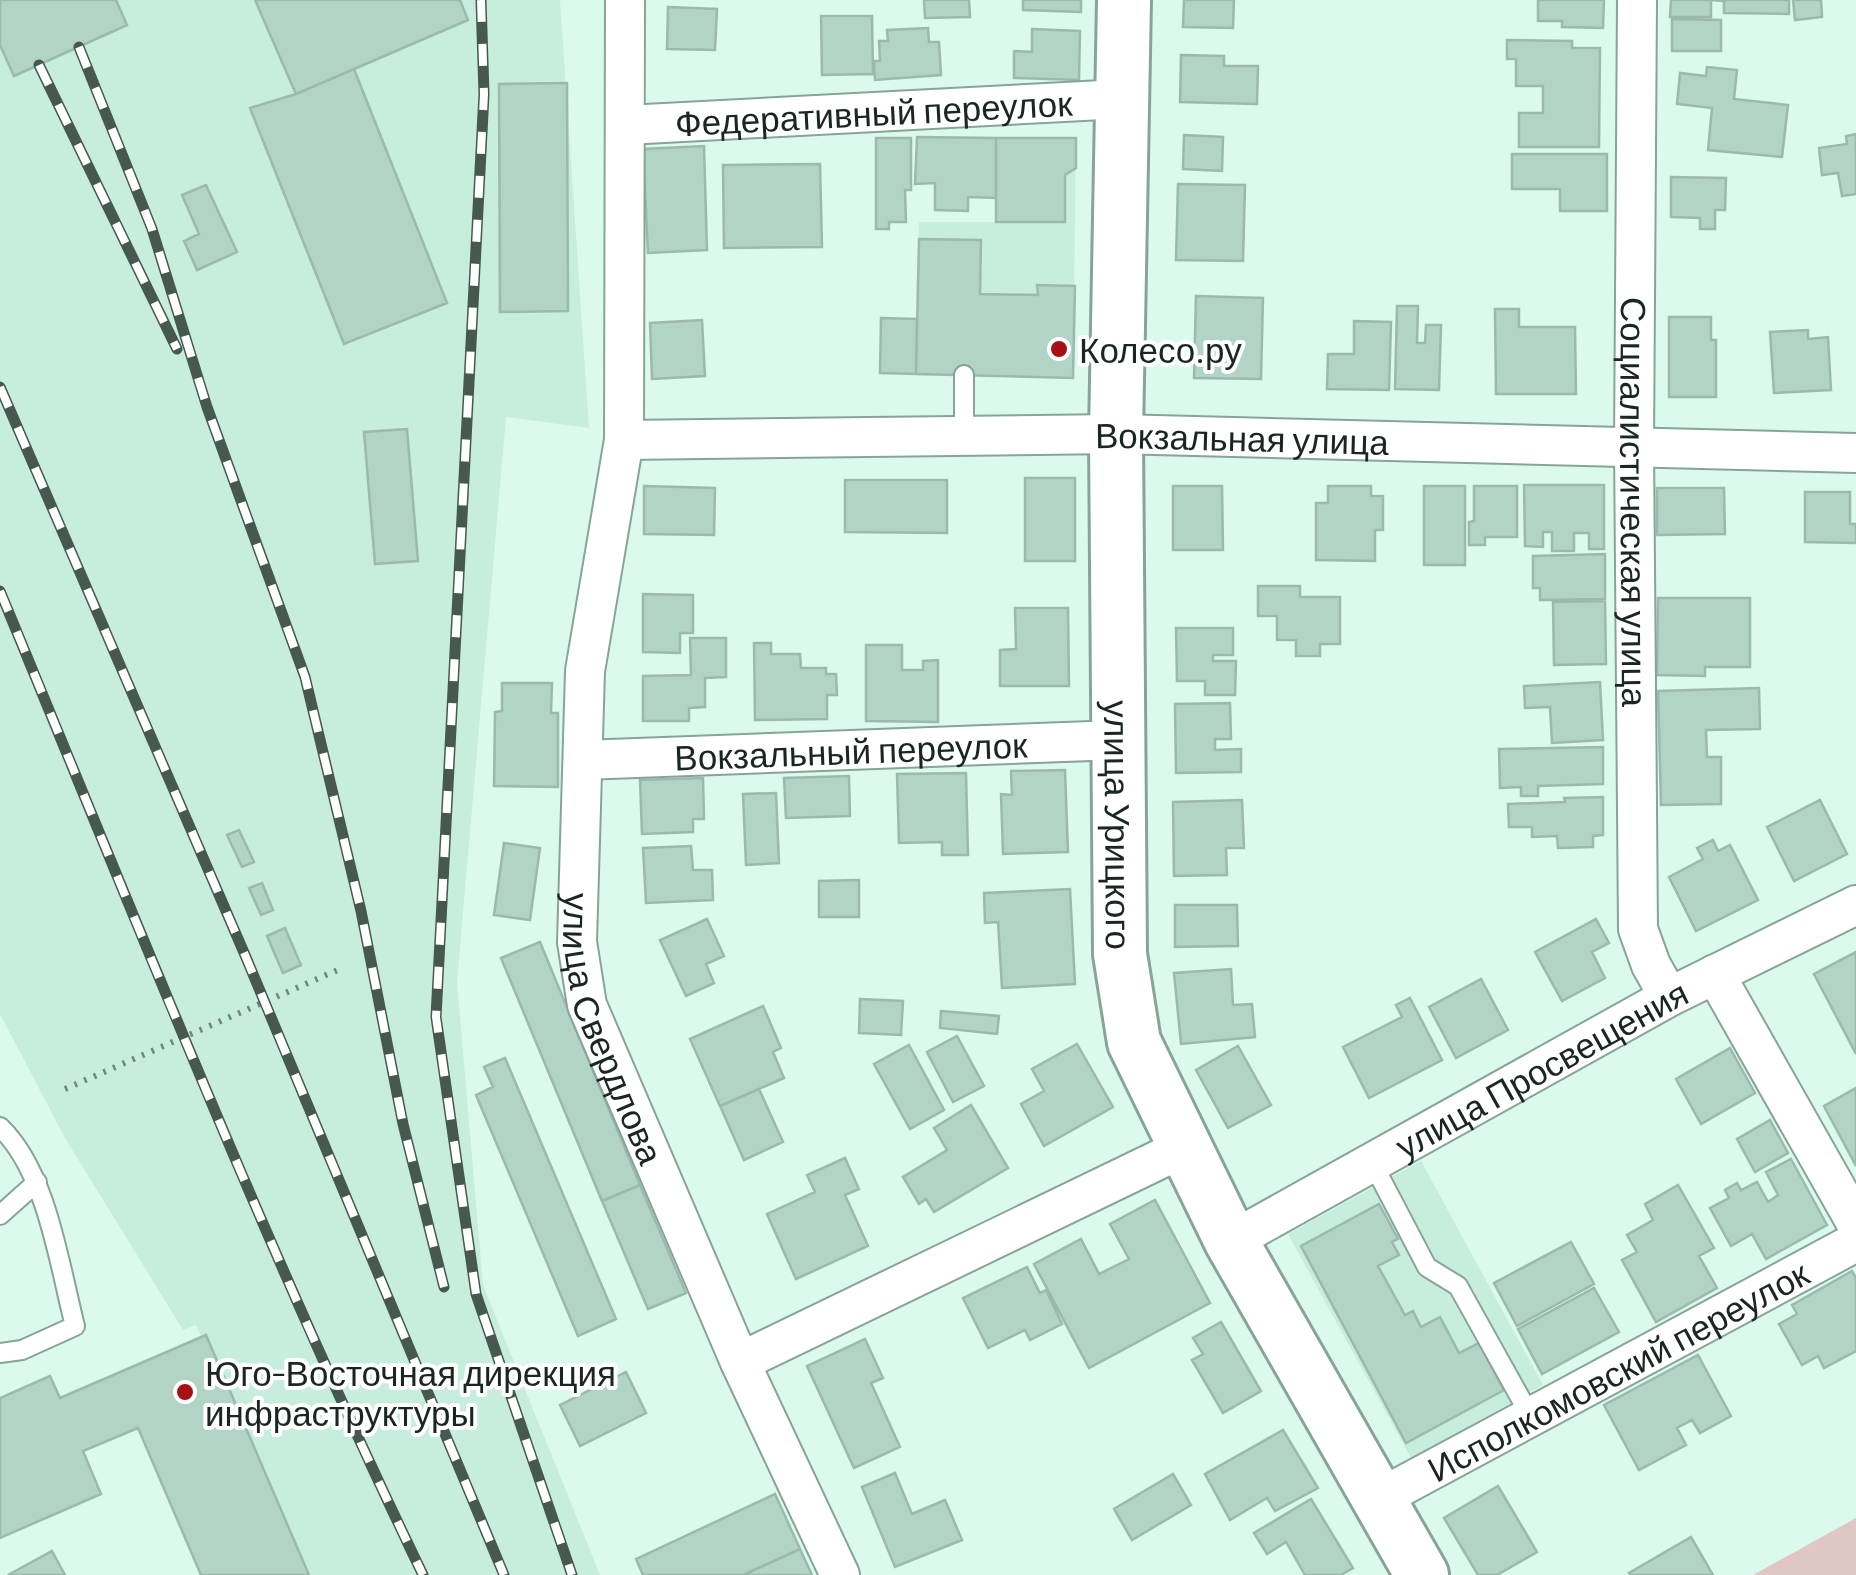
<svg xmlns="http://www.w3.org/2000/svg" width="1856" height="1575" font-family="Barlow,sans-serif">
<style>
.built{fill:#c7eddd}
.green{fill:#e0c7c4}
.building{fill:#b2d4c6;stroke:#9bb9ad;stroke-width:2.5}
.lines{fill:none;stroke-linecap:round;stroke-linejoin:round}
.lane-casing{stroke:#87a498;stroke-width:22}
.street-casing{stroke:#87a498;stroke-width:42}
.secondary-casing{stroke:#87a498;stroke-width:58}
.path{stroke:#72867e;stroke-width:6;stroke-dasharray:2.5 8;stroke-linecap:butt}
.lane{stroke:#fff;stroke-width:18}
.street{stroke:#fff;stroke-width:38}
.secondary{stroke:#fff;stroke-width:52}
.rail-casing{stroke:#475851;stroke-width:11}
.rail{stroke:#fff;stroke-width:8;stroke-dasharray:22;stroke-linecap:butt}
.poi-dot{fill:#a61015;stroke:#fff;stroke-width:4}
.labels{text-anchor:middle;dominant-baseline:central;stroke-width:8;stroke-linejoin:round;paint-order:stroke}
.street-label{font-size:35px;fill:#1a2621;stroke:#fff}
.poi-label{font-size:35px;fill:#1a2621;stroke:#fff;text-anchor:start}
</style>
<rect width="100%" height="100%" fill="#dbfaed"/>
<path class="built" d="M0 0H560L589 428 506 417 457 982 483 1285 600 1575H305L196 1325 183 1330 65 1138 0 1014Z
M996 138H1076L1073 378 916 374 919 222H996Z
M1421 1161 1543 1385 1411 1458 1288 1234Z"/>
<path class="green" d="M1856 1518V1575H1753Z"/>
<path class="building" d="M0 0H116L127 25 14 76 0 45Z
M255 0H460L468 20 296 94Z
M924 0H969L970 17 925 18Z
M1023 0H1081V12L1023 10Z
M1184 0H1234L1233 28 1183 27Z
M1538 0H1604L1603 28 1562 27V21H1538Z
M1671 0H1789V14L1724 13V1L1711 0V17H1670Z
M1793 0H1821L1822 17 1795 20Z
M668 7 717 9 715 50 667 49Z
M821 16H872L873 74 822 75Z
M1672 19 1721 20V51H1672Z
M928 28 929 42H939L941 75 875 80 874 61H880L879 41H888L887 30Z
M1032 29 1080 31 1079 80 1014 78V51L1032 52Z
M1507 40 1572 41V48H1600L1599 147H1519V113H1543V86H1516V59H1507Z
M1181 55 1224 56V66H1258L1257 104 1180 102Z
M1707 67 1737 70 1734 99 1788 105 1782 157 1708 150 1712 108 1677 104 1680 73 1706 76Z
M354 69 447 303 344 344 250 108 296 94Z
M567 83 568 311 500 312 499 84Z
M1856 134V194L1842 196 1838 173 1822 175 1819 148 1847 144 1846 136Z
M1184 135 1223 137 1222 171 1183 169Z
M917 137 996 138V198L968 197V211L935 210V183L915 184Z
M876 138H911V190H905L906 222H889V229H876Z
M996 138H1076V168L1065 175V222H996Z
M704 146 707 250 648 253 643 149Z
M1512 154H1607V211H1560V189H1512Z
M820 164 822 247 724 248 723 165Z
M1671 177 1726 178 1725 210H1715V229H1700V218L1671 217Z
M1178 184 1245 185 1243 261 1176 260Z
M206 185 237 252 197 270 184 241 199 234 182 195Z
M919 239 981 240 980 294 1038 295 1037 285 1075 286 1073 378 916 374Z
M1196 296 1263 298 1261 379 1194 378Z
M1397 306H1418L1417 343H1425L1426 325H1441L1439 390 1395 389Z
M1495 309H1519V327H1575L1576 394H1496Z
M1669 317H1711V340H1716V397H1669Z
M881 318 917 319 916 374 880 373Z
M702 320 705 376 652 379 650 323Z
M1354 321 1391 322 1389 390 1327 389 1328 354H1354Z
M1808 330V339L1828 337 1831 390 1774 393 1770 332Z
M407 429 418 561 375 564 364 432Z
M1025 478H1075V561H1025Z
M845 480H947V533L845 532Z
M1524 485H1604V549H1589V533H1574V551H1552V532H1543V547L1525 546Z
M644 486 715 488 714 535 644 534Z
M1173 486H1222L1223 550H1173Z
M1328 486H1371V496H1383V530H1375V561L1316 560V503H1328Z
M1424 486H1465V565H1424Z
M1474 486H1517V537H1485V545H1469V522L1474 521Z
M1657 488H1724L1725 534 1657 535Z
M1805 492H1850V524H1856V543L1805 542Z
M1605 554V599L1540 600V588H1533V556Z
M1258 586H1300V597H1340V644H1320V656H1296V640H1277V616H1258Z
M643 594 693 595V633H680V653L643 652Z
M1658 598H1750V667H1705V676L1657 675Z
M1605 601 1606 664 1554 665 1553 602Z
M1015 608H1068L1069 686H1000V650L1016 649Z
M1176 628H1233V655H1213V661H1236L1235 695H1205V681H1177Z
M690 638H726V677L705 678V707L689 708V721H643V676L691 675Z
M754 643H771V654H800L801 668H826V674H836L837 695H827V719L755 720Z
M866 645H902V670H923V661L938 660V722L866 721Z
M1600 682 1603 740 1552 743 1550 707 1525 708 1524 686Z
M502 683H552L551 713H558V787L494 786 495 712 502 711Z
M1759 688 1760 729 1706 730 1707 757H1721V804L1661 805 1658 691Z
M1230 703 1231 739H1215V750L1241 749V772L1176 773 1175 704Z
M1603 747V784L1538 786V796H1521V787L1500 788 1499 749Z
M1065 770 1068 852 1003 854 1001 794 1012 795 1011 771Z
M966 773 968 855H942V842L899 843 897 774Z
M849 776 850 816 786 818 784 778Z
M703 778 704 819H693V832L642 834 640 780Z
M776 793 779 863 746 865 743 794Z
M1603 797V835L1593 836V847L1558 848 1557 836 1532 837V827H1509L1508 804 1565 802 1564 798Z
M1242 800 1244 848H1226L1227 875 1174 876 1173 802Z
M1820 800 1847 854 1794 881 1767 827Z
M239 830 254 862 242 867 227 835Z
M1713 840 1718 851 1730 845 1758 900 1696 931 1669 877 1703 859 1697 848Z
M504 843 540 848 530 920 494 915Z
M691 846 693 870H712L713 900 646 903 643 848Z
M859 880V917H819V881Z
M262 883 273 910 261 915 249 888Z
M1070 889 1075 984 1002 988 998 922 985 923 984 893Z
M1175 905H1237L1238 946 1175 947Z
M707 919 724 956 706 964 714 983 686 996 660 940Z
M1596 919 1609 943 1592 952 1605 978 1562 1001 1535 952Z
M285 928 301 965 283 973 267 936Z
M540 942 640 1185 602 1201 501 958Z
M1856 952V1054L1814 974Z
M1231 969 1233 1005 1252 1004 1255 1037 1181 1044 1174 973Z
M1481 979 1508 1030 1456 1058 1429 1007Z
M1410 998 1442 1060 1369 1098 1343 1047 1402 1017 1396 1005Z
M860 999 903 1001 901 1035 859 1033Z
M763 1006 781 1048 773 1052 784 1078 720 1106 690 1039Z
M941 1011 999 1016 997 1034 940 1028Z
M957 1036 984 1086 953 1102 927 1052Z
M1077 1044 1113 1107 1044 1146 1021 1104 1044 1091 1032 1069Z
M909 1045 944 1110 910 1129 874 1064Z
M1238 1046 1271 1105 1228 1128 1196 1070Z
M1730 1048 1755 1093 1701 1124 1676 1079Z
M505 1058 616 1319 578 1336 476 1095 493 1087 484 1067Z
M1856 1088V1166L1824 1106Z
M759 1089 783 1142 744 1160 720 1106Z
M971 1105 1008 1168 934 1212 926 1199 919 1204 903 1177 947 1150 934 1128Z
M1770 1120 1788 1153 1755 1172 1737 1139Z
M845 1158 859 1189 845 1195 868 1246 796 1279 767 1214 815 1192 807 1175Z
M1791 1159 1827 1225 1766 1259 1752 1234 1731 1246 1710 1208 1729 1198 1725 1190 1737 1183 1741 1190 1757 1182 1768 1202 1778 1195 1766 1172Z
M640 1185 686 1293 648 1309 602 1201Z
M1678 1185 1714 1248 1699 1256 1717 1288 1656 1322 1622 1260 1637 1252 1627 1235 1653 1220 1645 1204Z
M1155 1200 1210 1303 1089 1368 1034 1264 1081 1239 1099 1274 1129 1259 1110 1224Z
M1379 1204 1398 1239 1392 1242 1399 1255 1378 1266 1405 1315 1413 1311 1421 1327 1440 1317 1459 1353 1479 1343 1504 1390 1406 1443 1301 1246Z
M1571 1242 1594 1284 1517 1326 1494 1283Z
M1027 1267 1040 1293 1046 1290 1062 1324 1030 1340 1025 1330 988 1348 963 1298Z
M1852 1271 1856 1278V1351L1824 1368 1818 1356 1802 1365 1779 1324 1797 1314 1792 1305Z
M1594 1288 1619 1332 1542 1374 1518 1329Z
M1221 1322 1261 1391 1223 1413 1192 1360 1203 1354 1193 1338Z
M206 1335 309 1575H201L138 1428 83 1451 101 1494 0 1538V1398L50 1376 60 1398Z
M865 1339 883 1378 871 1383 900 1447 854 1468 807 1366Z
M1698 1355 1731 1416 1700 1433 1692 1420 1677 1428 1686 1445 1639 1470 1604 1405Z
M626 1372 646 1413 580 1446 560 1405Z
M1283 1430 1318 1488 1275 1511 1267 1498 1230 1520 1205 1474Z
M895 1473 912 1514 945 1500 962 1540 895 1567 862 1487Z
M1173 1474 1191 1505 1132 1540 1114 1509Z
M1498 1486 1537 1552 1497 1575H1478L1444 1518Z
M775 1494 800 1549 743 1575H643L636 1559Z
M1311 1499 1353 1568 1341 1575H1305L1286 1542 1267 1554 1254 1533Z
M1691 1537 1713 1575H1631L1629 1573Z
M800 1549 812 1575H747L746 1574Z
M52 1551 65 1575H8Z"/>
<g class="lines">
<g class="lane-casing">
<path id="lane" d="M964 438V375
M0 1127C47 1172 59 1264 75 1326L22 1350 0 1353
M1372 1162 1427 1267 1458 1286 1531 1417
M0 1215 37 1182"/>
</g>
<g class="street-casing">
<g id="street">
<path id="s1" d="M625 0 624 440 585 671 577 942 587 1005 740 1362 840 1575"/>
<path id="s2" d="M1637 0 1634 446 1638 929 1651 965 1669 997"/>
<path id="s3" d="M626 125 1122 99"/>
<path id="s4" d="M624 440 1116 434 1856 453"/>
<path id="s5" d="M583 760 1119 740"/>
<path d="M1715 974 1856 1223"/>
<path id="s6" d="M1231 1241 1669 997 1856 905"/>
<path d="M740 1362 1183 1148"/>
<path id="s7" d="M1378 1499 1856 1242"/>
</g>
</g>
<g class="secondary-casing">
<g id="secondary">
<path id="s8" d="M1124 0 1116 434 1120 954 1134 1042 1231 1241 1422 1575"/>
</g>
</g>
<path class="path" d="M65 1089 340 969"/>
<use href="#lane" class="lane"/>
<use href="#street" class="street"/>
<use href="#secondary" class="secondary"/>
<g class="rail-casing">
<path id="rail" d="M481 0 484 94 436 1017 476 1294 572 1575
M79 47 152 229 207 407 305 677 361 911 403 1124 444 1287
M39 65 177 349
M0 387 245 955 504 1575
M0 591C136 920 268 1254 423 1575"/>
</g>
<use href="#rail" class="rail"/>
</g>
<g class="poi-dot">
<circle cx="1059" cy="349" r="10"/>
<circle cx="185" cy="1392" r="10"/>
</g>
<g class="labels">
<g class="street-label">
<text stroke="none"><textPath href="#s3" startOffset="248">Федеративный переулок</textPath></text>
<text stroke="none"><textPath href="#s4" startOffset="618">Вокзальная улица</textPath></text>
<text stroke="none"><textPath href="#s2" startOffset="502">Социалистическая улица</textPath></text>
<text stroke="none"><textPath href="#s5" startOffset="268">Вокзальный переулок</textPath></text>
<text stroke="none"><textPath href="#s8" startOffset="825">улица Урицкого</textPath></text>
<text stroke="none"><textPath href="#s1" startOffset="1038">улица Свердлова</textPath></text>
<text stroke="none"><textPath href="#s6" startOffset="355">улица Просвещения</textPath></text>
<text stroke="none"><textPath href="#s7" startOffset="272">Исполкомовский переулок</textPath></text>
</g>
<g class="poi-label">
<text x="1079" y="349">Колесо.ру</text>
<text x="205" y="1372">Юго-Восточная дирекция<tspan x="205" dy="40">инфраструктуры</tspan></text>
</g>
</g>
</svg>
